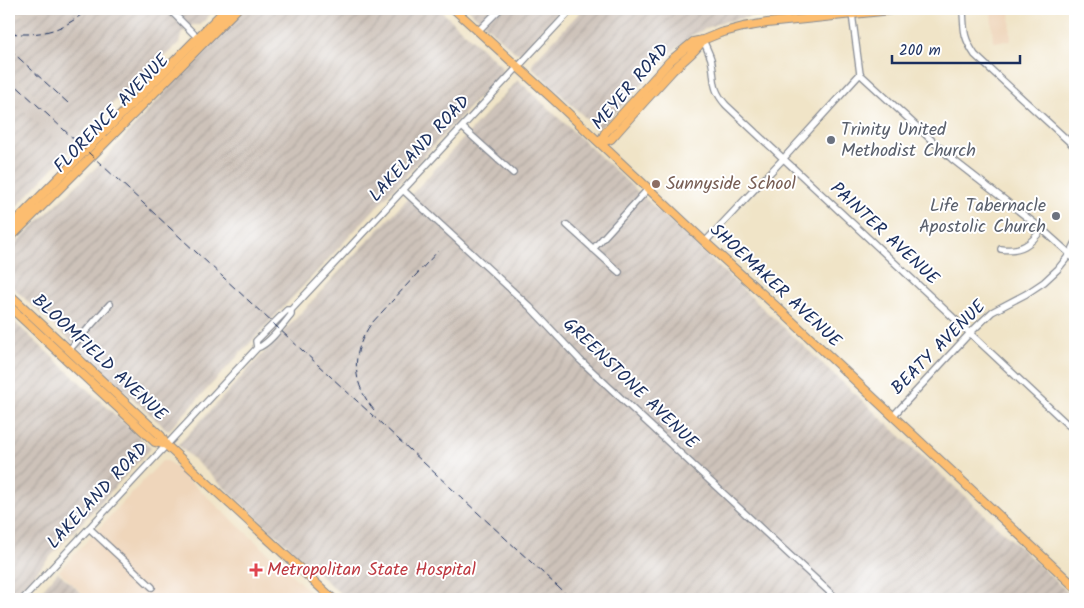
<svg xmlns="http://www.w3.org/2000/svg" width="1084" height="608" font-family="Kalam,sans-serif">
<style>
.built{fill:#efd6bb}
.industrial{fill:url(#industrial-furrows)}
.railway{fill:#cdc2b9}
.park{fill:#8bc377;stroke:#53796a}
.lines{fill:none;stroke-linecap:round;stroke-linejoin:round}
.minor-casing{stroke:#868a92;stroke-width:8}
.major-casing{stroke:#868a92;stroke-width:10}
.minor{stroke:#fff;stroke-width:5.5}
.major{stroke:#fcbd6f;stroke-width:8}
.rail{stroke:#1b2f5e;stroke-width:1;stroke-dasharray:8 4;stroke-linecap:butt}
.worship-dot{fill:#6b7280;stroke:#fff;stroke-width:2}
.education-dot{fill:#8d6e63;stroke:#fff;stroke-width:2}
.health-dot{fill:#e0444e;stroke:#fff;stroke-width:2}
.labels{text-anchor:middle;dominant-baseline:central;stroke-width:4;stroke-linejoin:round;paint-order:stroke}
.street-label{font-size:18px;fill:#1b2f5e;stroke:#fff}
.worship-label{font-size:18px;fill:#5b616d;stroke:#fff;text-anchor:start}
.education-label{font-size:18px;fill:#785e54;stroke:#fff;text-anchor:start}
.health-label{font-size:18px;fill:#be3a42;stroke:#fff;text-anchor:start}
</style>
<defs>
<pattern id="industrial-furrows" width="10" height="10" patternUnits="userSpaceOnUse" patternTransform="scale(1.25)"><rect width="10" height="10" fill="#cdc2b9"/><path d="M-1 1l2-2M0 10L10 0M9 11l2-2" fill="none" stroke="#afa7a1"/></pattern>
</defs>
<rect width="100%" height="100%" fill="#fff"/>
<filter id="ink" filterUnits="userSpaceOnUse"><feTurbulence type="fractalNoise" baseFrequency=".02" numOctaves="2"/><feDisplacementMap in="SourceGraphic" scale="10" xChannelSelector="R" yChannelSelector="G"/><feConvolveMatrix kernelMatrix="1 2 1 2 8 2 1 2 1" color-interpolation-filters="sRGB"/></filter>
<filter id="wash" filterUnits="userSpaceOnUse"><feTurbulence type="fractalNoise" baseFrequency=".0096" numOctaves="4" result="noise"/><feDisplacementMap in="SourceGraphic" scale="20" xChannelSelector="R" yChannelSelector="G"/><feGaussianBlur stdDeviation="1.12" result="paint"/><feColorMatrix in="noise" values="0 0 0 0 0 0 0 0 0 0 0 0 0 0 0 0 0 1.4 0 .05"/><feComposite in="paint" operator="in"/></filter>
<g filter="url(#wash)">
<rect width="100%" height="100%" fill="#f0e4c7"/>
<path class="built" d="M1010 9 1011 41 993 42 991 10Z
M162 461H168L318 599H89L59 571Z"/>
<path class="industrial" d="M42 9H215L200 25H193L182 32 179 43 90 124 79 136 9 71V16L22 15Z
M246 9H439L501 66 502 72 169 430 165 428 9 284V249L104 160 181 74Z
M468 9H561L522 51 519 53 515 52Z
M583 9H755L762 15 742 18 718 23 692 35 670 53 602 127 599 128 594 126 533 68 532 66 533 62Z
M518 80 1075 599H346L178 445Z
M9 92 71 149 9 215Z
M9 317 151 448 11 599H9Z
M58 572 88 599H34Z"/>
<path class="railway" d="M9 9H45L33 13 9 16Z
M9 71 81 138 68 151 9 97Z"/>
<path class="park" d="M756 9H815L763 15Z"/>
</g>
<g filter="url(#ink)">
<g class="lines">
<g class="minor-casing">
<path id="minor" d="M169 9 199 39
M963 9C964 30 963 37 975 55L1075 147
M1074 9 1075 15
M852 14 860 74 952 159 1042 229 1070 254 1075 261
M478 31 500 9
M703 40C706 47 709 53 711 59 716 79 710 87 726 105L1067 424 1075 430
M462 127 513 173
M403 190 530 307 580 360 837 599
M567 225 619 272
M705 242 783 159 860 74
M593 249 648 189
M1001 249C1021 252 1031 244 1042 229
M257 348 256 341 287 310H291
M69 350 110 304
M893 416 969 334 992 312 1026 294 1044 282 1058 269 1070 254 1075 244
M89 528 152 587
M23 599 257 348C268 345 283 325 291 315V310L572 9"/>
</g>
<g class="major-casing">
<path id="major" d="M454 9 554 100 705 242 779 309 1075 587
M600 143 605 133 670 61 693 42 703 40 720 33 743 27 767 23 901 9
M600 143 611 139C631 116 652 93 673 70 683 60 695 53 703 40
M9 228 226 9
M9 239 96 152 237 9
M9 294 161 436 166 445 333 599
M9 306 155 442 166 445"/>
</g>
<use href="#minor" class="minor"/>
<use href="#major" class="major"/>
<path class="rail" d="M9 12 29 9
M9 33C40 37 65 30 88 9
M9 49 68 103
M9 79 571 599
M374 410C351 382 351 353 371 324L438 251"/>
</g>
</g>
<g class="worship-dot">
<circle cx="831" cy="140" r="5"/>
<circle cx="1056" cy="216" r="5"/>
</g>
<circle class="education-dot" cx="656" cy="184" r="5"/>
<path class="health-dot" d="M253.5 562.5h5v5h5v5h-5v5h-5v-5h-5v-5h5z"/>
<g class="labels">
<g class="street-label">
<text transform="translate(631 87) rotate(-49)">MEYER ROAD</text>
<text transform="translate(112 114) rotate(-46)">FLORENCE AVENUE</text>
<text transform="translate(420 149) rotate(-47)">LAKELAND ROAD</text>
<text transform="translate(884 234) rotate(43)">PAINTER AVENUE</text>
<text transform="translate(775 286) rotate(43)">SHOEMAKER AVENUE</text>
<text transform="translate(939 348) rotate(-45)">BEATY AVENUE</text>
<text transform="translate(99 358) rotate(43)">BLOOMFIELD AVENUE</text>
<text transform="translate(630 384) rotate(44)">GREENSTONE AVENUE</text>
<text transform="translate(98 496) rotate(-47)">LAKELAND ROAD</text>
</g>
<g class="worship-label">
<text x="841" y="130">Trinity United<tspan x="841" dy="21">Methodist Church</tspan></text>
<text x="1046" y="206" text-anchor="end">Life Tabernacle<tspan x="1046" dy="21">Apostolic Church</tspan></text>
</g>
<g class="education-label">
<text x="666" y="184">Sunnyside School</text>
</g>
<g class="health-label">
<text x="267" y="570">Metropolitan State Hospital</text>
</g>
</g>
<rect width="1084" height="608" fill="none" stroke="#fff" stroke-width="30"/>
<path d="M892 55v8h128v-8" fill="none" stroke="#1b2f5e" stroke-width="2.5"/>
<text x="899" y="55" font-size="15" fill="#1b2f5e" stroke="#ffffff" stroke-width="4" paint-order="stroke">200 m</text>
</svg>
